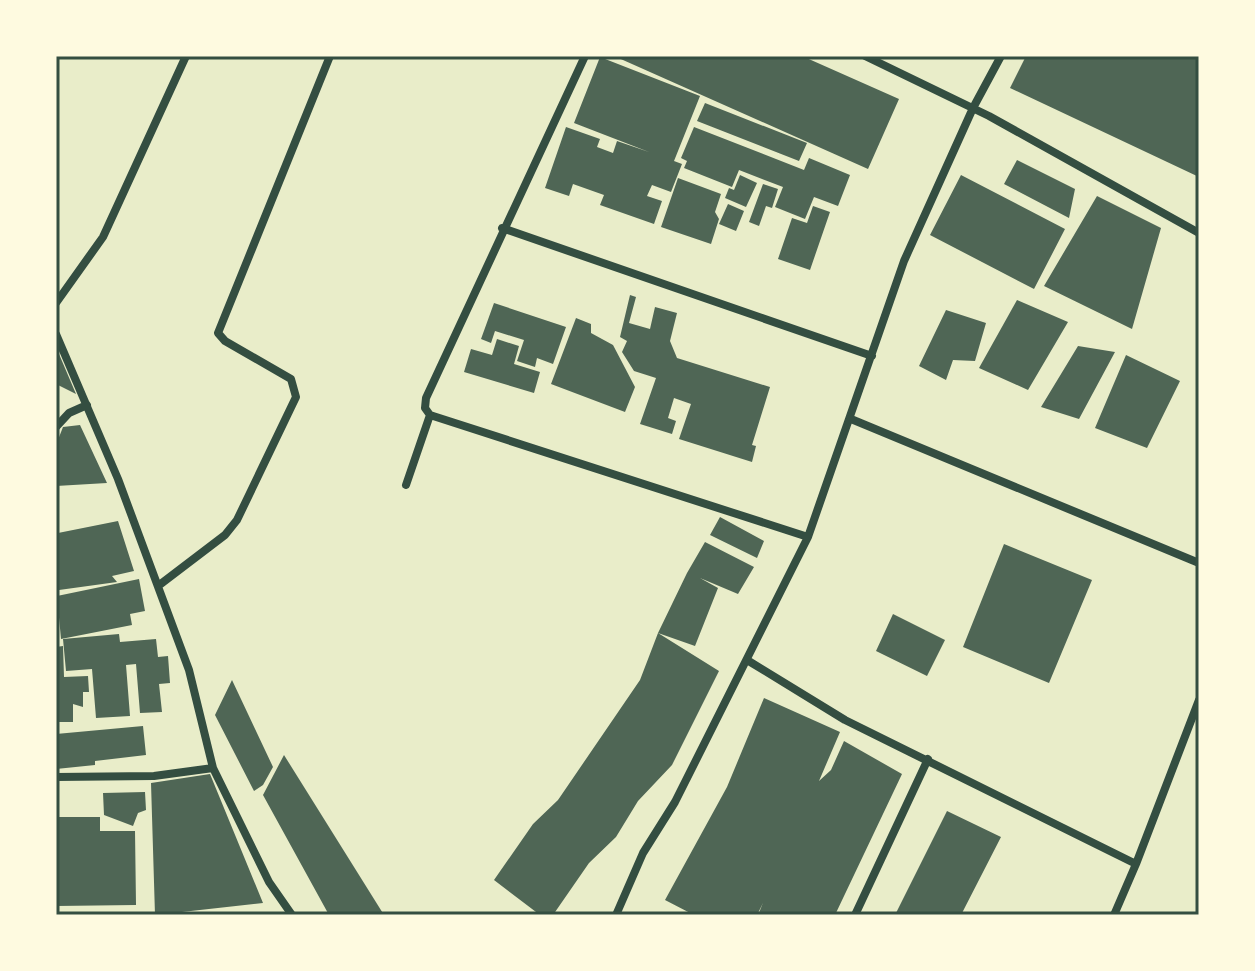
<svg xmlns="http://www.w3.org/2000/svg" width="1255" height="971" font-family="'Archivo Narrow',sans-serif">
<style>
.building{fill:#4f6655}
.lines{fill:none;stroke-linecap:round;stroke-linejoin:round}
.minor{stroke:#344e41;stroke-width:8}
.neatline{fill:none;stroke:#344e41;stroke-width:3}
</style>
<rect width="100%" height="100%" fill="#e9edc9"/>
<path class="building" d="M614 56H802L899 99 868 169Z
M1026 56H1199V177L1010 88Z
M600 57 700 96 674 161 682 164 671 192 652 185 647 196 662 201 654 224 600 205 604 195 573 184 569 196 545 188 566 127 600 139 597 147 613 153 617 141 649 152 574 123Z
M705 103 807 143 799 161 697 121Z
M694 127 804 170 809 158 850 175 838 206 814 197 805 219 775 207 783 187 739 170 732 187 684 168 687 161 681 158Z
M1017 160 1075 189 1069 218 1004 184Z
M740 175 757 183 746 207 725 198 729 188 734 190Z
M961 175 1065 229 1034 289 930 235Z
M678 178 721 194 715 212 719 219 711 244 661 227Z
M763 184 778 189 772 208 766 206 759 226 749 222Z
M1097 196 1161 228 1132 329 1044 286Z
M728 204 744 211 736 231 719 224Z
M813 206 830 212 810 270 778 259 792 218 807 223Z
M630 295 636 297 629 323 650 329 655 307 677 313 670 341 677 358 770 387 752 445 756 446 752 462 679 439 691 404 674 398 668 418 676 421 672 434 640 424 656 378 634 371 622 352 627 341 620 337Z
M1017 300 1068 322 1028 390 979 368Z
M494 303 566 327 553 364 537 358 535 367 517 361 524 340 495 331 491 343 481 339Z
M946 310 986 323 975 361 953 360 946 380 919 366Z
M576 318 591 324V333L613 345 635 387 625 412 551 384Z
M497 339 519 346 514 364 540 372 534 393 464 372 471 349 492 355Z
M1078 346 1115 352 1079 419 1041 407Z
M56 347 76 394 56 384Z
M1126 355 1180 381 1147 448 1095 428Z
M80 425 107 483 56 486V445L63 427Z
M720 517 764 541 757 558 710 535Z
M118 521 134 571 112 576 117 582 59 590 58 533Z
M705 542 754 567 738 594 700 578 718 588 695 646 658 633 687 573Z
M1004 544 1092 580 1049 683 963 647Z
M139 579 145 611 130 614 132 625 61 639 57 596Z
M893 614 945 640 927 676 876 651Z
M658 633 719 671 672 765 638 801 616 837 589 863 553 915H540L494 880 533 824 558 800 640 680Z
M119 634 120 642 156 639 158 657 168 656 170 683 159 684 162 712 140 713 136 664 126 665 130 716 96 718 92 669 66 671 63 639Z
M63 646 64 677 88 676 89 692H83V707L73 704V722H56V647Z
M232 680 273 767 263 785 254 791 215 715Z
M764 698 840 732 819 781 831 770 844 741 902 774 835 915H758L763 903 757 915H694L665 900 727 787Z
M143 726 146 755 95 761V765L56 769V734Z
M284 755 384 915H329L263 795Z
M210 774 263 903 155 915 151 783Z
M145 792 146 810 138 813 133 826 104 815 103 793Z
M947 811 1001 837 961 915H895Z
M56 817H100V831H135L136 905 56 906Z"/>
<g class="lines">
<path class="minor" d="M865 56 989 116 1199 233
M502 228 872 356
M56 303 103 237 186 56
M56 334 118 479 189 670 213 768 269 882 292 915
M430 415 808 537
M851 419 1199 563
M56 427 69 413 87 405
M406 485 430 415 425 408 426 398 585 56
M158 586 225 535 237 520 296 397 291 379 225 341 218 333 330 56
M747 660 845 720 1136 864
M56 777 154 776 213 768
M616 915 643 853 675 802 808 537 904 261 973 108 1001 56
M855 915 928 759
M1114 915 1136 864 1199 700"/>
</g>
<rect width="1255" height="971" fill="none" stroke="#fefae0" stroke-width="116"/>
<rect x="58" y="58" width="1139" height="855" class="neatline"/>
</svg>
